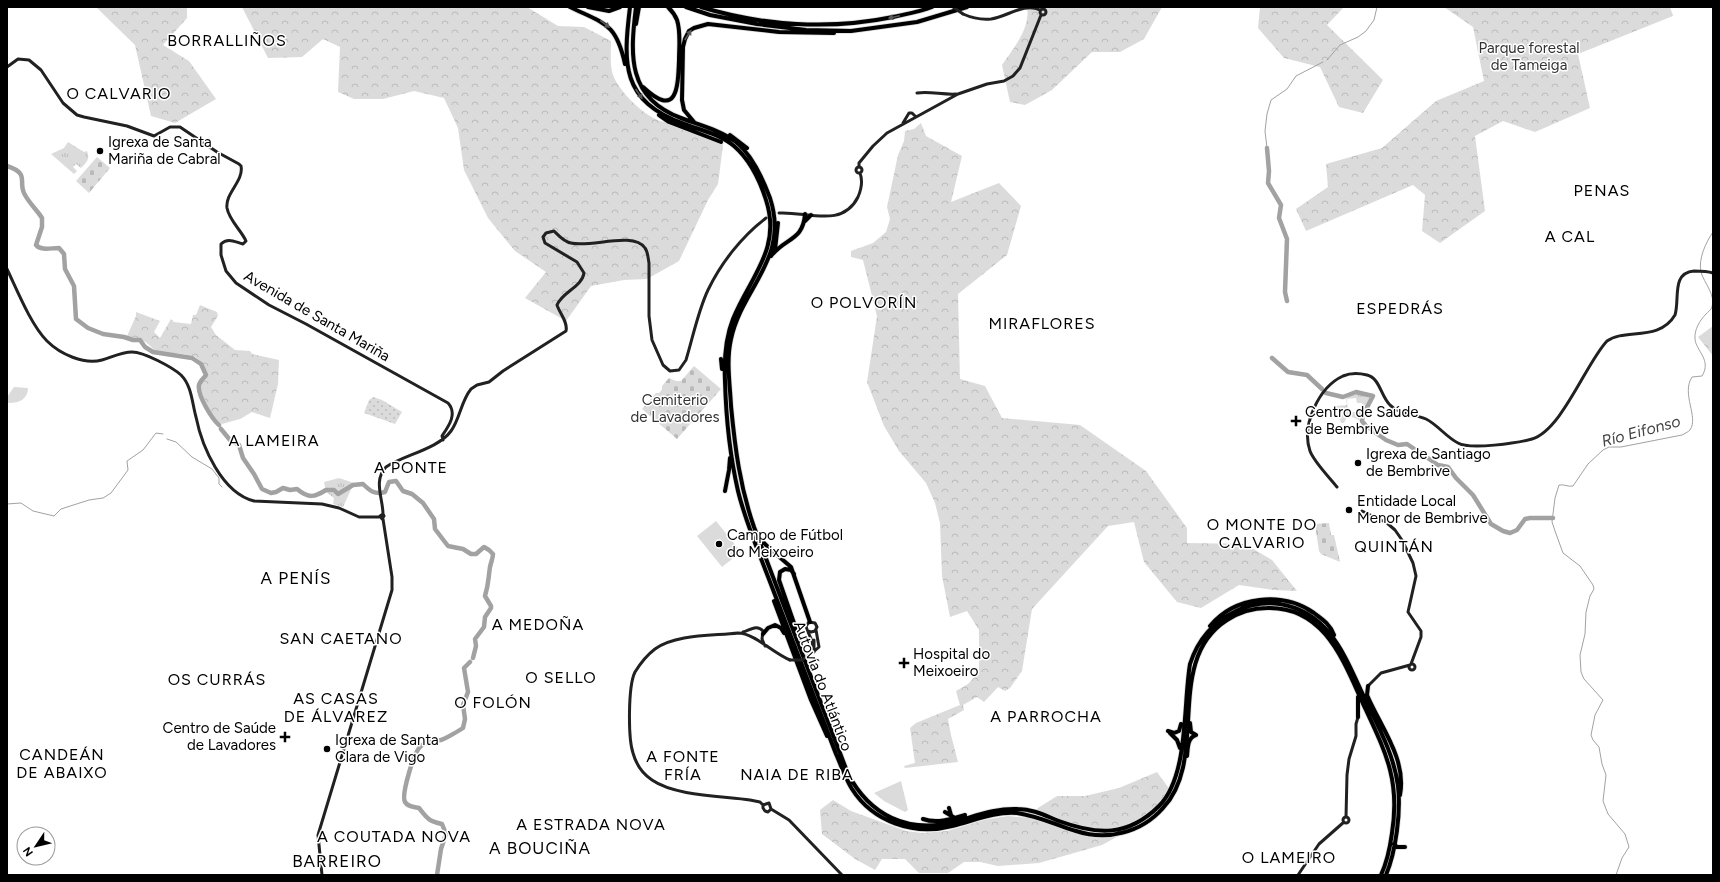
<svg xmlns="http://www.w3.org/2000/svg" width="1720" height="882" font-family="Figtree,sans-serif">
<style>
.grass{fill:#dbdbdb}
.forest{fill:url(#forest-crowns)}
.cemetery{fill:url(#cemetery-stones)}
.park{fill:url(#park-tufts);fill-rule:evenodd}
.garden{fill:url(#garden-dots)}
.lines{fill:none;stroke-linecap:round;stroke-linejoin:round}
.stream{stroke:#a2a2a2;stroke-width:1}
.river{stroke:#a2a2a2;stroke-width:4.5}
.highway-casing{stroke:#dbdbdb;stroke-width:5.5}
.secondary{stroke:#212121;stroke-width:3}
.highway{stroke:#000;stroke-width:4}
.secondary-bridge{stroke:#212121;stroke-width:3}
.oneway{fill:#595959}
.poi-dot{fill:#000;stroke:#fff;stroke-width:1.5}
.labels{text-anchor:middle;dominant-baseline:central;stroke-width:3;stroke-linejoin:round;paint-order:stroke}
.park-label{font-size:15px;fill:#323232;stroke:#fff}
.poi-label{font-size:15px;fill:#000;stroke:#fff;text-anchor:start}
.street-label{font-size:15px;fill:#000;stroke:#fff}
.neighbourhood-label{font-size:16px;letter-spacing:1px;fill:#000;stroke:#fff}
.water-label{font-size:16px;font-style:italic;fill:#434343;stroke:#fff}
.quarter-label{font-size:17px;letter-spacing:1px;fill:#000;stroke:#fff}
</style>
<defs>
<pattern id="forest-crowns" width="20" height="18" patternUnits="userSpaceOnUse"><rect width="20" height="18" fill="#dbdbdb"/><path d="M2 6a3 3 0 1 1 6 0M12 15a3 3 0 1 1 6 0" fill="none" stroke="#bababa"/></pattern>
<pattern id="cemetery-stones" width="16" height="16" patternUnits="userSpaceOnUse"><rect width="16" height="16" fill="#dbdbdb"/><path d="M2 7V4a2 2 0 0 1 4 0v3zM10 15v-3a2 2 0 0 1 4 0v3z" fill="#bababa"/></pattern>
<pattern id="park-tufts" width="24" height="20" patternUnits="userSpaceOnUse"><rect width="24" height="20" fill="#dbdbdb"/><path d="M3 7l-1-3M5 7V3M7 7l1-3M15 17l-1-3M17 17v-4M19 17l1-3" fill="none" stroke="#bababa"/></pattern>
<pattern id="garden-dots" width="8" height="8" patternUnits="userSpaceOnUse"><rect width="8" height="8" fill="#dbdbdb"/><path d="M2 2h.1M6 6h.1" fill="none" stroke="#bababa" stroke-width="1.8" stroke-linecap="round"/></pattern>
</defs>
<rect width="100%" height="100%" fill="#fff"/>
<path class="grass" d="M14 387 28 388C28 399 19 403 9 403L7 402V397Z
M716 521 741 552 722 567 697 536Z
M901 781 908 810 905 812 884 801 874 793Z"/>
<path class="forest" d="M96 7H187V18L163 45 189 61 216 99 175 123 151 116 135 45Z
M242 7H527L558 26 584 27 611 41C611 50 610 62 612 72 617 90 645 118 664 122 684 127 708 129 723 145L718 184 708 200 679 261 647 279 624 280 591 286 566 321 525 298 546 272 515 251 488 218 464 170 458 128 444 98 414 91 383 99H354L338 92 340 47 323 39 302 57 268 58Z
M1027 7H1162L1144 39 1120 52H1092L1052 90 1025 105 1010 102 1002 65C1013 49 1031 28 1027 7Z
M1260 7H1344L1327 25 1383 80 1363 113 1339 107 1320 67 1284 58 1258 28Z
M1444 7H1670L1673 16 1578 54 1590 108 1535 132 1503 121 1475 136 1485 211 1440 243 1422 231 1425 195 1413 185 1306 231 1296 209 1328 187 1326 164 1382 148 1436 101 1484 81 1473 27Z
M921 123 926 136 962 156 951 202 999 183 1021 206 1007 255 958 294 960 379 985 386 1002 418 1080 425 1146 471 1187 528V543L1245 544 1272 560 1297 591 1274 590 1239 585 1201 608 1177 602 1144 562 1134 522 1108 526 1032 609 1022 671 1010 688 1005 691 998 687 984 702 977 697 963 705 964 710 948 719 951 735 958 762 905 768 904 766 915 763 910 728 916 723 960 705 956 691 968 684 979 672V630L967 611 950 617 942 576 940 523 935 503 926 483 899 451 884 426 867 382 877 316 863 260 851 257V251L873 243 886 232 890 219 887 207 898 155 904 141 905 131 914 129Z
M200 305 217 312 218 316 211 327 216 335 235 350 250 351 252 354 279 360 278 384 270 418 252 412 240 419 222 424 211 415 200 389 201 384 208 375C205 370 203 363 198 359 191 352 165 354 155 351 152 347 145 341 140 339 135 337 132 339 127 336L136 316V312L160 321 154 332 160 338 171 319 174 322 191 324 193 315H196Z
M1713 326V356L1698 337Z
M1157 772 1173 794 1160 813 1102 845 1039 863 998 866 980 862H964L948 873H919L905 859H882L875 870 855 859 822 834 820 810 833 800 851 811 906 831 922 833 947 831 984 820 1008 816 1029 818 1038 808 1057 796H1085L1119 788Z"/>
<path class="cemetery" d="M97 157 110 168 89 193 76 181Z
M694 366 721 389 677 439 642 409 656 393H659L662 390V386L669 378 676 381H681Z
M1329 523 1331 535H1334L1340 562 1321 554 1319 551 1315 524Z"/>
<path class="park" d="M68 142 84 152 87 151C90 159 87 162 81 168L76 164 73 167 77 171 74 174 51 154 64 148Z
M1355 392 1371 396 1363 413 1361 421 1348 415 1344 423H1341L1336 406 1347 405 1346 399ZM1356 398 1357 403H1362L1363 410 1348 413 1347 399Z
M339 478 354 483 343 507 333 504 334 498 326 492 324 482Z"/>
<path class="garden" d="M373 397 382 400 402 412 395 424 364 413 369 400Z"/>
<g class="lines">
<path class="stream" d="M1327 60 1340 45 1358 37 1366 31 1374 20 1377 7
M1267 148 1265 131 1267 114 1271 100 1287 89 1296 76 1323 62
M167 439 176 442 192 457 212 469 219 478V484L222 487
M7 504 21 503 33 511 54 516 61 509 89 500 103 498 111 493 128 470 127 461 143 450 156 433 163 434
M1616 875 1622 858 1629 847 1625 834 1608 814 1603 801 1606 775 1602 764 1599 747 1593 740 1591 735 1595 715 1603 700 1584 679 1581 672 1580 655 1585 634 1586 612 1590 596 1594 589 1593 585 1580 566 1563 553 1555 531 1552 522 1555 498 1559 485C1564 484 1568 487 1573 486L1588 464 1603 450 1609 447H1621L1682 435C1684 434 1688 432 1690 430 1699 417 1681 394 1692 377L1702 376C1712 360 1696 351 1695 339 1694 330 1700 320 1706 314 1708 312 1711 310 1712 307 1716 295 1704 283 1701 272 1698 259 1706 242 1713 232"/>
<path class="river" d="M1267 148 1269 171 1268 183 1281 205 1279 218 1287 239 1285 292 1287 301
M7 166C31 174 17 182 25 195 30 204 37 210 42 218V227L36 245C41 251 51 248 59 248L64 254 65 269 74 286 76 319 88 328 103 334 124 337 133 340H140L145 347 153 352 192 358 201 364 206 375C204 378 200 381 199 385 197 395 212 419 219 425
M1272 358 1288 372 1307 375 1322 389
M1326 393 1343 397 1356 392 1373 396 1363 415 1362 421 1366 426 1386 440 1398 445 1407 444 1438 465 1448 467 1456 478 1473 495 1491 524 1503 531 1510 533 1517 530 1525 519 1530 518H1553
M221 429 230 440 239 445 243 458 254 474 262 489 271 493 276 492 283 488 290 490 297 489C309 499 315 497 326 490H334L338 494 353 485 363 484C370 491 375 495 385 492L389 482 396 481 403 491 412 494 423 503 434 519 435 529 448 546 463 549 471 554H476L484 547 489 550 493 554C493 558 491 562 490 567 488 580 489 583 485 596L491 606V608L485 617 484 627 475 639 476 646 473 658
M437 875 441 849 446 834 442 824C428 821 427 818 419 808 414 807 408 807 405 802 401 795 414 751 421 746 427 740 434 741 441 740 445 739 460 730 463 728L465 719 463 705 468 692 464 668 470 662"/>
<g class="highway-casing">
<path id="highway" d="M570 7C605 24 616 23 625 64
M588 7 609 11 620 7
M630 7C623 64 621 101 684 124 700 130 720 134 734 146 749 159 760 181 766 200 782 249 750 277 733 319 725 339 724 360 725 381 726 417 730 456 738 491 746 524 760 555 772 587 793 643 815 698 836 754 841 765 845 778 852 789 873 822 914 836 952 826 973 821 995 811 1017 813 1038 816 1056 825 1076 831 1107 841 1141 833 1163 808 1210 758 1163 661 1227 620 1238 613 1253 608 1267 608 1327 606 1345 666 1366 710 1387 755 1400 782 1392 833 1390 848 1387 862 1381 875
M636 7C630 55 627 98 681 118 699 125 720 130 736 142 752 155 763 179 770 198 790 259 742 287 731 339 726 361 730 384 731 406 735 448 740 487 754 527L848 774C870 815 907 834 954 822 976 816 995 808 1018 809 1033 809 1046 816 1059 821 1097 835 1128 837 1159 806 1189 776 1183 705 1190 664 1198 639 1213 622 1236 611 1250 604 1265 602 1280 604 1332 613 1346 660 1366 701 1379 728 1394 755 1398 786 1401 812 1396 851 1386 875
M686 7 710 15 757 24 806 30 851 31 917 22 967 7
M701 7C763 26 830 30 893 17 906 14 919 12 932 7
M636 24 639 7
M643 87C677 119 678 88 679 60 679 47 681 32 677 20 675 15 672 11 668 7
M659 115 669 122 721 142
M694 122 684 110 682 100 683 47 685 39 689 31 694 28 708 24 779 32 834 33
M730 135 747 148
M805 221 811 215
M775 250 778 223
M771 256C786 237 803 241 805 214
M721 359 722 369
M725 491 729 470 730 458
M759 538 769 548 791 567 810 622
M794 574 791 570 785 569 780 572 779 580 803 649
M774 601 811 700 827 736
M1210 626C1235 596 1282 591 1314 613 1322 619 1330 624 1334 635
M763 634 768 628 775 625 781 628 784 633
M1368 686 1367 695C1380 726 1407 759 1400 795
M1358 697V717
M1190 723 1191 732 1196 735
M1168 731 1174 733 1179 731 1181 724
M1170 733 1177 740 1180 748
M1187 756C1188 748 1187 738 1196 735
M949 808 951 815
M945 812 955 818
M923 819C937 824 952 819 965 815
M1394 844 1397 847H1405"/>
</g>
<path class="secondary" d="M1040 12a3 3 0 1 1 6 0a3 3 0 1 1-6 0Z
M963 14C972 18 981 20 991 19 1007 17 1024 2 1040 10
M7 67 18 59 29 60 41 70 63 103 77 115 84 117 127 126 154 136 170 127H180L217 152 239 164 241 166C244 181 225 193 227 208 229 220 241 230 246 241L243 244C235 242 228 237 221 244V255L226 271 236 283 269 305 306 324 448 403C458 414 448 427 442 436L443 440
M917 93C930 91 943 95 956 94
M903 123 909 113H912L916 117
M859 167V163L873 146 887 133 958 94 987 84 1004 81 1013 76 1020 68 1041 15
M856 170a3 3 0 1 1 6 0a3 3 0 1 1-6 0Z
M779 213C806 211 842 229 858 197 861 190 863 181 860 173
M7 269C17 290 31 325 47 341 60 354 84 365 102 360 112 357 122 352 132 352 144 352 172 367 181 375 192 386 192 403 196 417 202 447 222 493 254 501L322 504 339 508 359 517H380
M1337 487C1330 478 1314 462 1310 451 1301 425 1319 387 1343 376 1350 373 1359 373 1367 375 1380 378 1381 397 1390 405 1398 414 1415 414 1426 419 1438 425 1446 437 1458 443 1470 450 1518 443 1532 439 1562 430 1586 363 1607 341 1625 328 1659 342 1675 315 1680 299 1671 273 1694 271 1700 271 1707 271 1713 273
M1362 511 1387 523 1395 530 1402 540 1413 563 1416 576 1408 612 1421 631V637L1411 664
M383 514 380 516 382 519 384 516 383 514C383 499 373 480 386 467 404 455 438 449 451 431 460 419 461 401 471 389L477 385 489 382 503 371 566 331C568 322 560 314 557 305 562 292 582 287 584 273L577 262 545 243 543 237 546 233 554 231C559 236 564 242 571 243 591 248 633 231 645 248 648 252 648 258 649 263V316L652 340 663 365 670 371 679 370 686 360C693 337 698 311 708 290 721 263 742 236 766 218
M808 631 811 632 815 631 817 627 815 623 809 622 806 626C809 640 818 641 808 656
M743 632C750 630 757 624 763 631L762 639 765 646
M814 652V640
M810 655 819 647 816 630
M1409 667a3 3 0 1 1 6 0a3 3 0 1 1-6 0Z
M1368 686 1381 673 1410 665
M763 805 769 803 771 809 789 820 842 875
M771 809 768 812 765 811 763 808V805L760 802 750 800C722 796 675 796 652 780 643 774 636 764 633 753 628 738 628 686 635 672 640 664 647 655 655 649 676 634 713 636 738 633 754 633 773 653 790 660
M1346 817 1347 775 1349 759 1356 736V724L1358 717
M1343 820a3 3 0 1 1 6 0a3 3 0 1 1-6 0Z
M322 875 318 835 392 590V577L383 519
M1298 875 1319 844 1344 822"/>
<use href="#highway" class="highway"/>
<path class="secondary-bridge" d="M953 7 963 14
M790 660H802L808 656"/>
</g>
<defs><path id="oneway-solid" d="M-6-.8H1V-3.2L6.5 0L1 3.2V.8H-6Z"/></defs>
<g class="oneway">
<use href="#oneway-solid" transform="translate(894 17) rotate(168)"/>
<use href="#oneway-solid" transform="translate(605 24) rotate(38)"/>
<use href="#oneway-solid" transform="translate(688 35) rotate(-57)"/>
<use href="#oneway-solid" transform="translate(639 94) rotate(56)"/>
</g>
<g class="poi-dot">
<circle cx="100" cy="151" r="4"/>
<path d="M1294 415h4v4h4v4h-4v4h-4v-4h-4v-4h4z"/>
<circle cx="1358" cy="463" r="4"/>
<circle cx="1349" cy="510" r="4"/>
<circle cx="719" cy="544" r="4"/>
<path d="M902 657h4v4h4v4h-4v4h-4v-4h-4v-4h4z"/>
<path d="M283 731h4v4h4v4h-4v4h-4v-4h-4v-4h4z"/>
<circle cx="327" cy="749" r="4"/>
</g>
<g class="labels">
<g class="park-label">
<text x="1529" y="48">Parque forestal<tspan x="1529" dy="17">de Tameiga</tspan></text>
<text x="675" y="400">Cemiterio<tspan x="675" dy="17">de Lavadores</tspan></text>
</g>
<g class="poi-label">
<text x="108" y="142">Igrexa de Santa<tspan x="108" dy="17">Mariña de Cabral</tspan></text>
<text x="1305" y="412">Centro de Saúde<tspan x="1305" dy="17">de Bembrive</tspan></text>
<text x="1366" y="454">Igrexa de Santiago<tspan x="1366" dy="17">de Bembrive</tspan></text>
<text x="1357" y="501">Entidade Local<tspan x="1357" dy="17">Menor de Bembrive</tspan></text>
<text x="727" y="535">Campo de Fútbol<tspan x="727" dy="17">do Meixoeiro</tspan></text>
<text x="913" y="654">Hospital do<tspan x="913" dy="17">Meixoeiro</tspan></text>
<text x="276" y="728" text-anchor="end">Centro de Saúde<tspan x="276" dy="17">de Lavadores</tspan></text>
<text x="335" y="740">Igrexa de Santa<tspan x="335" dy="17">Clara de Vigo</tspan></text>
</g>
<g class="street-label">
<text transform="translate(317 316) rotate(30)">Avenida de Santa Mariña</text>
<text transform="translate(823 686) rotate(69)">Autovía do Atlántico</text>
</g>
<g class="neighbourhood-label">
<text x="227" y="40">BORRALLIÑOS</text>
<text x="119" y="93">O CALVARIO</text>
<text x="1602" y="190">PENAS</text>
<text x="1570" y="236">A CAL</text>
<text x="864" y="302">O POLVORÍN</text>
<text x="1400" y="308">ESPEDRÁS</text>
<text x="1042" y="323">MIRAFLORES</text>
<text x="274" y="440">A LAMEIRA</text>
<text x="411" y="467">A PONTE</text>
<text x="1262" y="524">O MONTE DO<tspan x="1262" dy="18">CALVARIO</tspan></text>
<text x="1394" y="546">QUINTÁN</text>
<text x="538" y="624">A MEDOÑA</text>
<text x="341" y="638">SAN CAETANO</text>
<text x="561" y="677">O SELLO</text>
<text x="217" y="679">OS CURRÁS</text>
<text x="336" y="698">AS CASAS<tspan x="336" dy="18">DE ÁLVAREZ</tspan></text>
<text x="493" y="702">O FOLÓN</text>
<text x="1046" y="716">A PARROCHA</text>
<text x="62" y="754">CANDEÁN<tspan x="62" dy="18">DE ABAIXO</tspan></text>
<text x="683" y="756">A FONTE<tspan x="683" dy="18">FRÍA</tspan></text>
<text x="797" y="774">NAIA DE RIBA</text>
<text x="591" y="824">A ESTRADA NOVA</text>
<text x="394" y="836">A COUTADA NOVA</text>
<text x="1289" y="857">O LAMEIRO</text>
</g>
<g class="water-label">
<text transform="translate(1641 431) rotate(-15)">Río Eifonso</text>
</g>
<g class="quarter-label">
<text x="296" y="578">A PENÍS</text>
<text x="540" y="848">A BOUCIÑA</text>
<text x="337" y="861">BARREIRO</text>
</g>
</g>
<rect width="1720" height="882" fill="none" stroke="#000000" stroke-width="16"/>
<g transform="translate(36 846) rotate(235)"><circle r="19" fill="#ffffff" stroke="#999999"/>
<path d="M0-3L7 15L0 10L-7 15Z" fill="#000000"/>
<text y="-6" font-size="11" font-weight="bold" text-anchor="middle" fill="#000000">N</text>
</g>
</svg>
